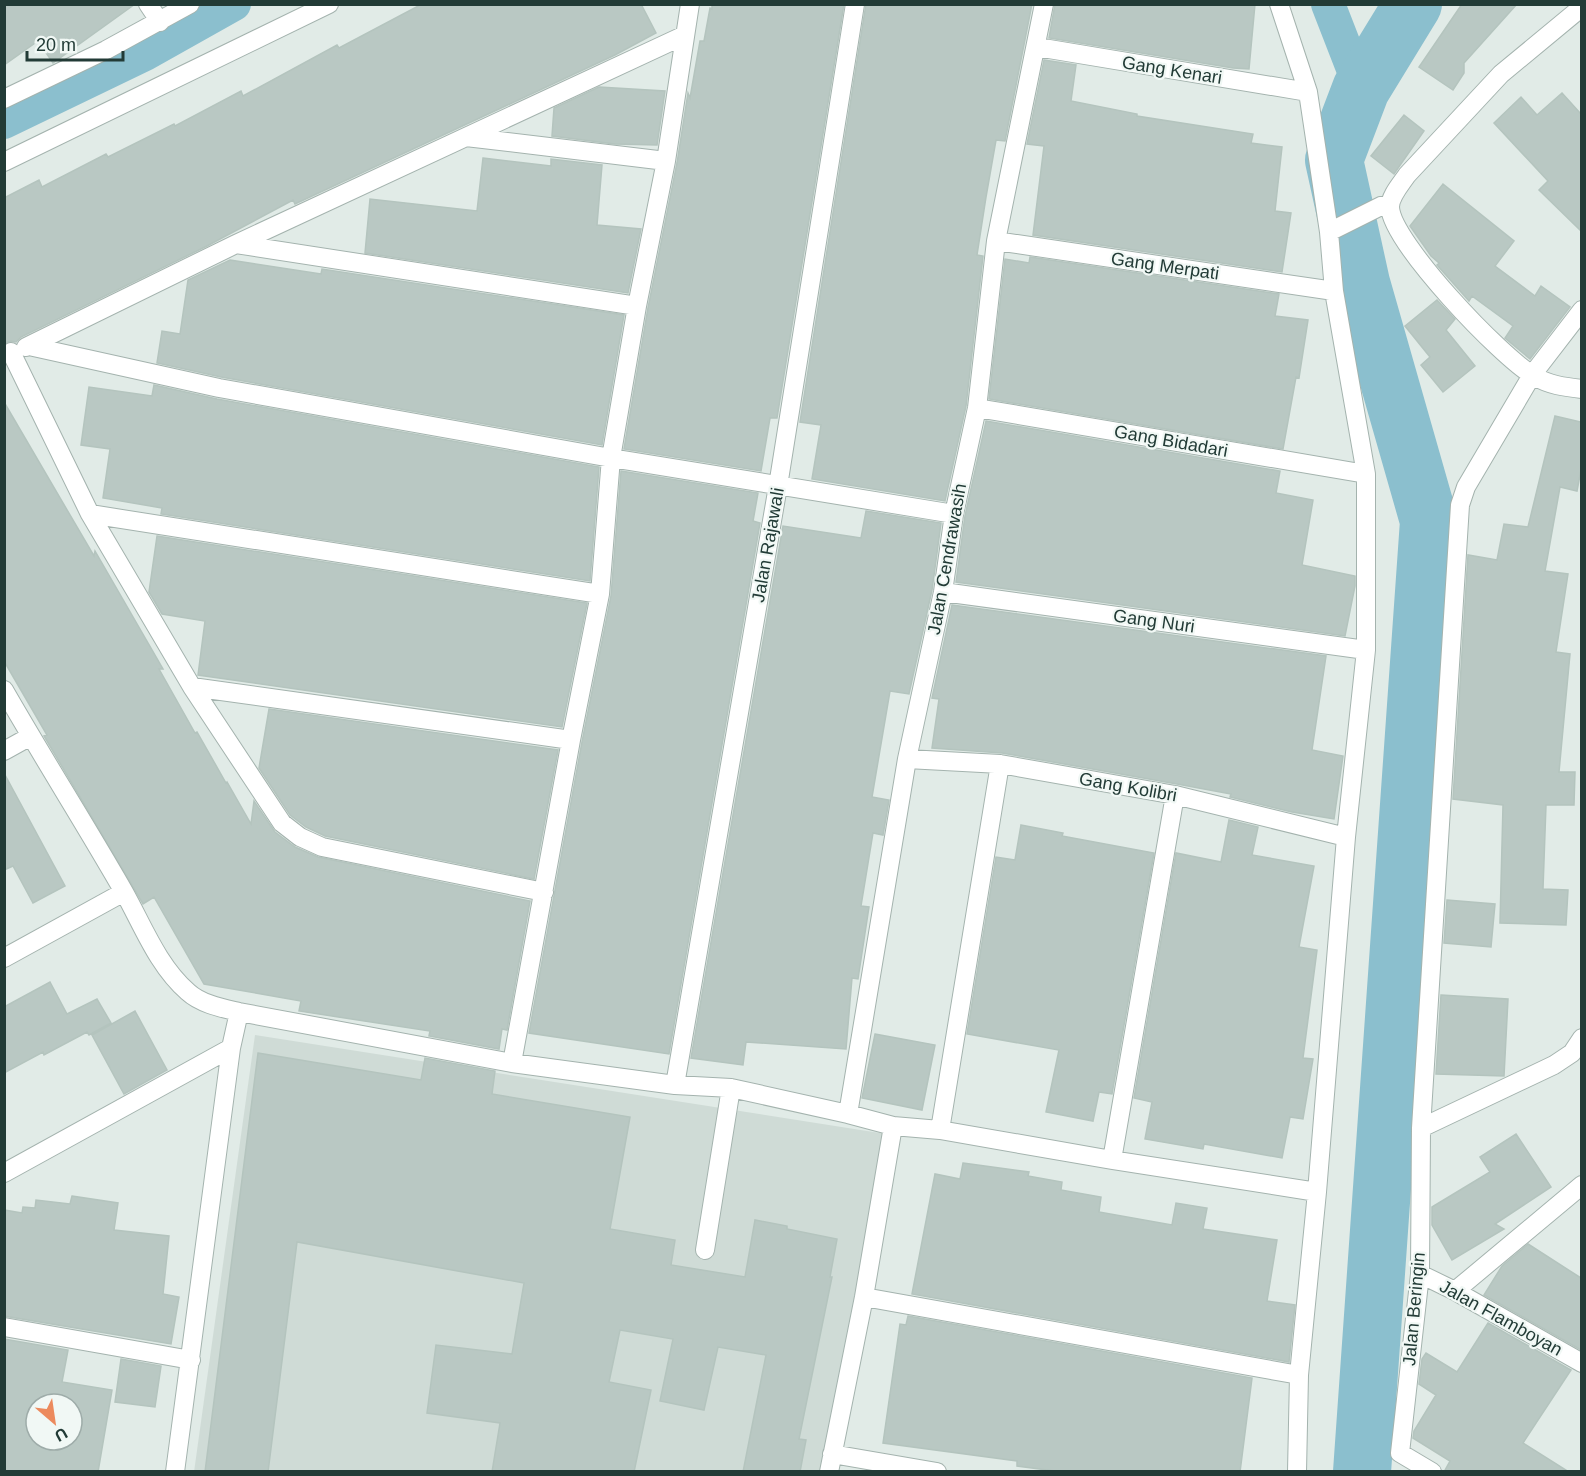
<svg xmlns="http://www.w3.org/2000/svg" width="1586" height="1476" font-family="Arial,sans-serif">
<style>
.built{fill:#cfdbd6}
.lines{fill:none;stroke-linecap:round;stroke-linejoin:round}
.canal{stroke:#8bbfce;stroke-width:34}
.river{stroke:#8bbfce;stroke-width:58}
.building{fill:#b9c8c3;stroke:#b4c4be;stroke-width:1.5;fill-rule:evenodd}
.minor-casing{stroke:#a4b3ae;stroke-width:20}
.minor{stroke:#fff;stroke-width:18}
.labels{text-anchor:middle;dominant-baseline:central;stroke-width:4.5;stroke-linejoin:round;paint-order:stroke}
.street-label{font-size:18px;fill:#223b36;stroke:#f1f8f5}
</style>
<rect width="100%" height="100%" fill="#e1ebe7"/>
<path class="built" d="M255 1035 886 1134 825 1471 194 1472Z"/>
<g class="lines">
<path class="canal" d="M1328 4 1361 89
M4 122 145 54 234 4"/>
<path class="river" d="M1362 1472 1429 521 1361 283 1334 160 1361 89 1413 4"/>
</g>
<path class="building" d="M4 4H135L53 63 38 41 4 65Z
M422 4H641L656 33 615 55 295 204 293 200 207 246 21 337 16 342 11 341 4 343V198L39 180 42 187 106 154 108 157 174 124 175 126 241 91 243 96 337 45 339 48Z
M712 4H844L777 418H770L761 471 624 449 648 308 677 163 688 93 690 98 700 41H704L710 8 712 9Z
M866 4H1032L1005 141 996 140 986 197 977 255 983 256 966 406 945 501 812 479 821 425 800 422Z
M1055 4H1255L1249 69 1233 68 1049 38Z
M1462 4H1517L1464 63V73L1453 90 1419 67Z
M1044 60 1076 65 1071 101 1137 114V116L1253 134 1251 143 1282 147 1275 211 1291 213 1282 272 1033 235 1044 146 1027 144Z
M599 87 665 91 657 145 615 144 552 136 554 108Z
M1562 93 1581 114V231L1539 190 1548 181 1494 123 1521 97 1537 115Z
M1404 115 1424 131 1394 174 1371 156Z
M483 158 551 166V159L602 165 597 225 641 229 628 293 365 253 370 199 477 211Z
M1443 184 1514 241 1495 266 1535 296 1541 286 1570 307 1530 359 1505 338 1513 326 1472 296 1469 301 1437 265 1439 263 1431 256 1410 226Z
M1030 257 1279 294 1275 316 1308 320 1299 378 1296 377 1283 449 989 399 1005 259 1029 263Z
M230 260 321 274 322 269 624 315 602 445 221 377 157 363 162 331 180 334 188 280Z
M1437 300 1455 319 1446 330 1475 366 1443 392 1421 365 1430 357 1405 326Z
M154 385 217 399 599 467 590 581 161 514 162 508 103 498 110 449 81 445 89 387 152 396Z
M4 402 94 556 95 551 163 669H159L195 733 197 732 226 783 227 782 251 824 254 801 275 832 295 847 318 857 530 901 507 1030 502 1029 499 1049 429 1036 430 1031 299 1011 301 1001 204 984 154 897 143 904 44 736 47 735 4 661Z
M1555 416 1581 422V470L1577 491 1560 487 1545 571 1568 574 1556 652 1570 654 1559 772H1575L1574 805H1546L1543 889 1568 890 1566 925 1500 923 1503 805 1453 799 1468 555 1497 560 1504 524 1528 527Z
M986 421 1280 471 1276 493 1313 500 1302 565 1355 576V586L1345 636 956 582 965 516Z
M621 471 758 493 753 521 760 523 669 1054 529 1033 582 742 611 596Z
M866 511 941 523 932 590 909 694 890 691 872 797 889 800 883 835 873 833 861 906 869 907 858 979 852 978 846 1049 746 1042 743 1065 691 1058 783 526 861 538Z
M157 536 587 603 562 727 198 675 205 621 162 614 149 592Z
M952 605 1326 656 1312 750 1343 756 1334 819 1292 812 1230 797 1231 794 1177 784 1002 753 932 748 939 699 932 698Z
M269 709 558 750 534 879 325 836 306 827 290 815 259 768Z
M4 773 65 886 33 903 13 866 4 870Z
M1229 820 1258 827 1252 855 1314 866 1299 947 1317 950 1303 1058 1313 1059 1303 1119 1290 1117 1282 1158 1204 1144 1203 1149 1145 1139 1152 1102 1134 1098 1176 853 1221 862Z
M1021 825 1063 833 1062 836 1154 853 1112 1094 1099 1092 1093 1121 1046 1112 1059 1050 967 1034 996 857 1015 860Z
M1447 900 1495 904 1491 947 1444 943Z
M50 982 67 1014 97 999 111 1023 89 1035 87 1032 44 1055 43 1052 4 1073V1007Z
M1441 995 1508 999 1504 1076 1436 1074Z
M135 1011 167 1070 124 1094 92 1035Z
M875 1034 935 1045 922 1110 862 1098Z
M258 1053 421 1080 425 1058 495 1071 492 1094 630 1117 610 1229 675 1240 671 1265 745 1277 755 1220 787 1226V1229L837 1239 830 1277H832L799 1439 806 1440 800 1472H743L766 1355 718 1347 704 1410 660 1401 673 1339 620 1330 609 1382 651 1390 634 1472H492L500 1423 427 1413 436 1345 512 1354 524 1283 297 1242 268 1472H205Z
M1516 1134 1551 1187 1495 1224 1504 1229 1452 1260 1432 1225V1207L1490 1172 1480 1157Z
M963 1163 1029 1172 1028 1176 1062 1182 1061 1190 1101 1197 1099 1212 1172 1225 1176 1203 1207 1208 1203 1229 1277 1240 1267 1301 1295 1305 1289 1362 912 1294 935 1174 960 1179Z
M72 1196 118 1203 114 1230 169 1236 163 1294 179 1297 171 1344 4 1316V1210L22 1213 23 1207 35 1208 36 1200 70 1204Z
M1528 1244 1581 1278V1350L1484 1295 1502 1266Z
M908 1316 1252 1378 1240 1472H1062L1017 1466V1461L883 1443 900 1324 906 1325Z
M1488 1323 1571 1370 1523 1443 1569 1472H1444L1450 1461 1413 1438 1414 1431 1436 1395 1419 1384 1422 1359 1426 1353 1457 1372Z
M4 1339 68 1350 62 1382 112 1390 98 1472H4ZM36 1404H72V1440H36Z
M121 1359 161 1366 155 1407 115 1402Z"/>
<g class="lines">
<g class="minor-casing">
<path id="minor" d="M148 4 160 22
M1279 4 1308 92 1329 232 1334 291 1366 474V650L1346 837 1317 1192 1299 1375 1297 1472
M1582 7 1501 74 1407 175C1401 184 1390 196 1390 207 1391 242 1502 358 1534 376 1549 385 1564 387 1582 389
M1037 47 1308 92
M4 99 106 50 190 4
M466 137 666 161
M4 162 329 4
M1329 232 1381 206 1390 205
M996 241 1334 291
M236 244 637 306
M29 346 219 388 611 458 954 514
M26 347 236 244 685 35
M11 352 90 514 192 687 282 823 300 837 322 847 544 892
M977 408 1366 474
M90 514 600 594
M943 592 1366 650
M192 687 571 740
M4 690C43 758 85 824 124 892 143 926 158 966 188 992 201 1004 222 1008 239 1012L512 1063 675 1085 731 1088 848 1114 893 1126 940 1130 1112 1160 1317 1192
M4 751 31 736
M907 759 1000 764 1175 795 1346 837
M4 958 124 892
M512 1063 571 740 600 594 611 458 637 306 666 161 690 4
M675 1085 778 486 855 4
M848 1114 907 759 943 592 954 514 977 408 996 241 1044 4
M1421 1128 1554 1065 1572 1053 1582 1038
M940 1130 1000 764
M1112 1160 1175 795
M4 1173 231 1048
M705 1250 731 1088
M1420 1274 1455 1291 1582 1363
M1455 1291 1582 1185
M864 1297 1299 1375
M4 1327 191 1360
M832 1454 937 1472
M175 1472 231 1048 239 1012
M829 1472 864 1297 893 1126
M1432 1472 1400 1453 1420 1274 1421 1128 1460 505 1466 487 1532 375 1582 310"/>
</g>
<use href="#minor" class="minor"/>
</g>
<g class="labels">
<g class="street-label">
<text transform="translate(1172 70) rotate(9)">Gang Kenari</text>
<text transform="translate(1165 266) rotate(8)">Gang Merpati</text>
<text transform="translate(1171 441) rotate(10)">Gang Bidadari</text>
<text transform="translate(768 545) rotate(-80)">Jalan Rajawali</text>
<text transform="translate(947 559) rotate(-80)">Jalan Cendrawasih</text>
<text transform="translate(1154 621) rotate(8)">Gang Nuri</text>
<text transform="translate(1128 787) rotate(10)">Gang Kolibri</text>
<text transform="translate(1414 1309) rotate(-85)">Jalan Beringin</text>
<text transform="translate(1501 1318) rotate(29)">Jalan Flamboyan</text>
</g>
</g>
<rect width="1586" height="1476" fill="none" stroke="#223b36" stroke-width="12"/>
<g transform="translate(54 1422) rotate(151)"><circle r="28" fill="#f1f8f5" stroke="#9eaca9" stroke-width="1.5"/>
<path d="M0-4.5L10 22L0 15L-10 22Z" fill="#ec8a5d"/>
<text y="-9" font-size="16" font-weight="bold" text-anchor="middle" fill="#223b36">U</text>
</g>
<path d="M27 51v9h96v-9" fill="none" stroke="#223b36" stroke-width="3"/>
<text x="36" y="51" font-size="18" fill="#223b36" stroke="#f1f8f5" stroke-width="4.5" paint-order="stroke">20 m</text>
</svg>
